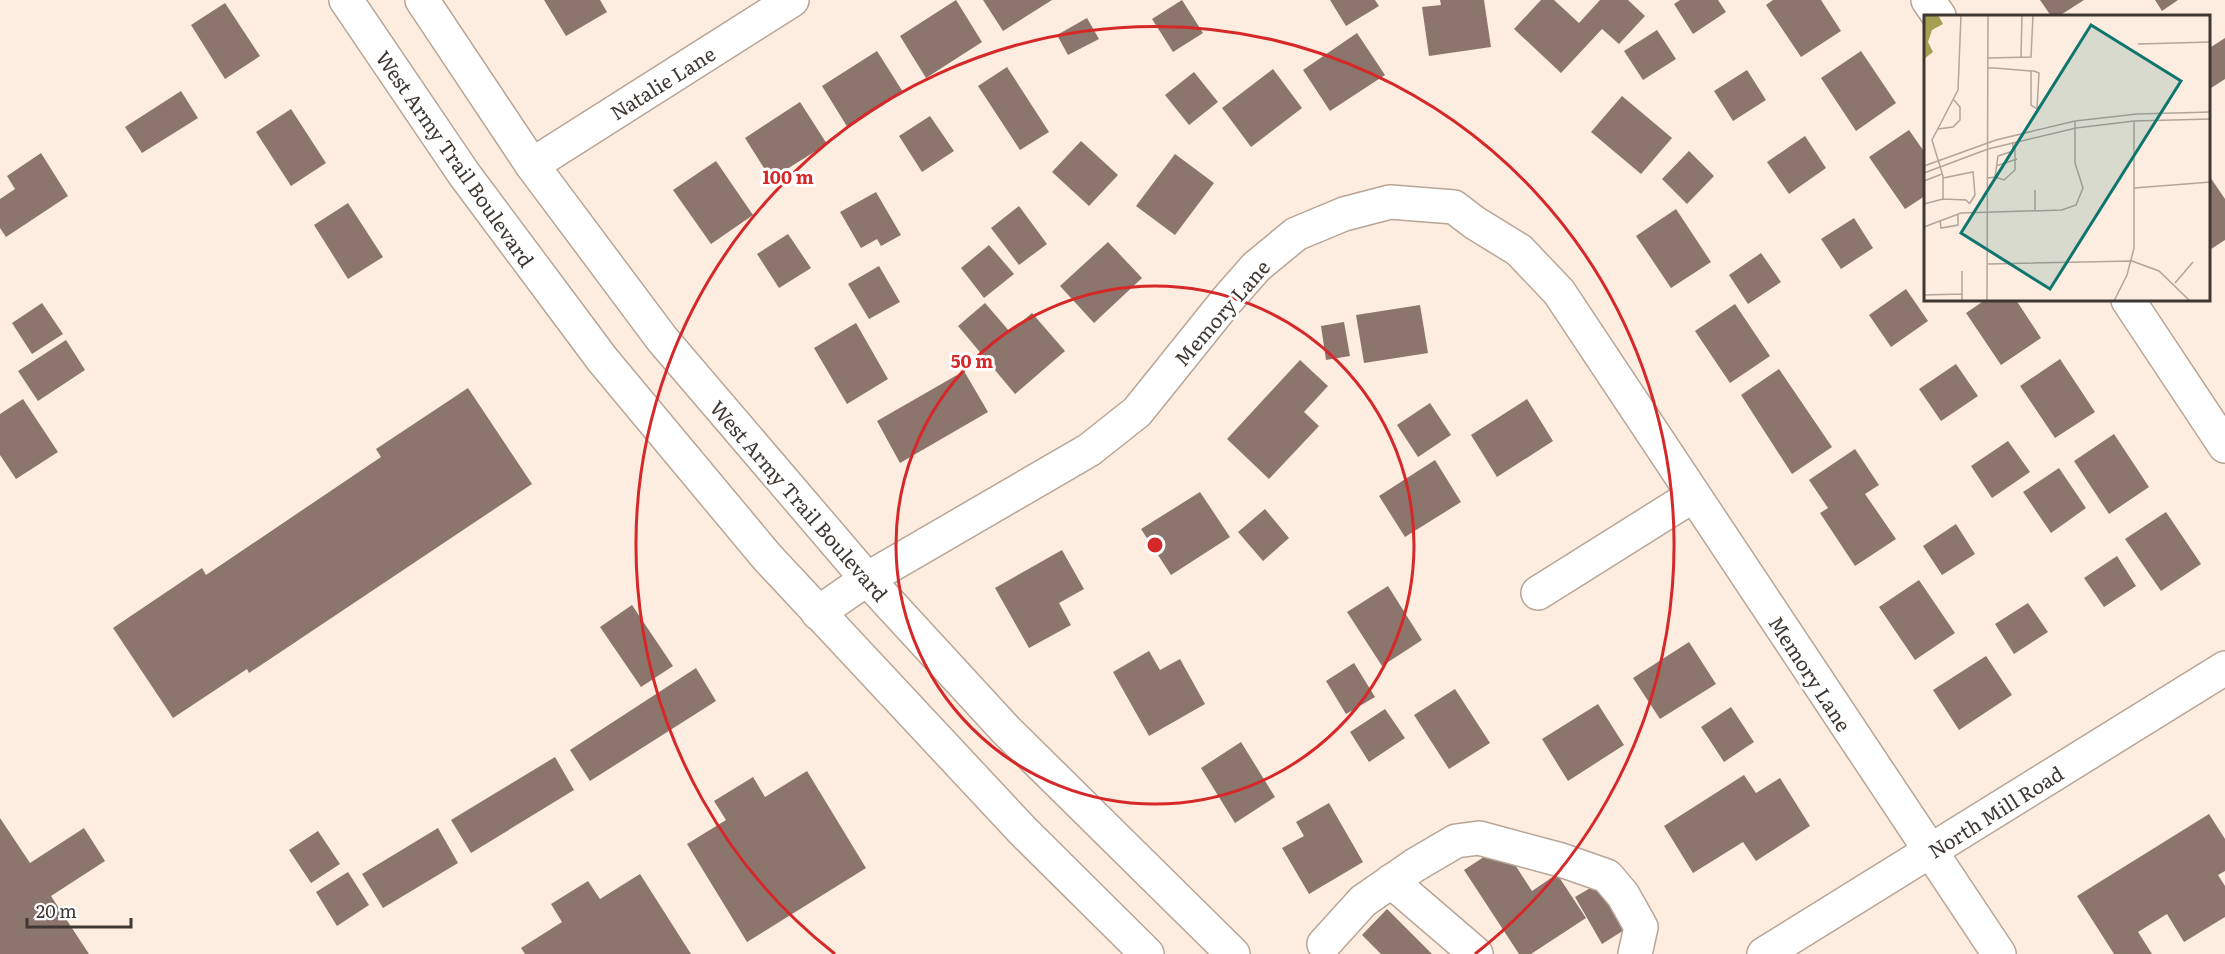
<svg xmlns="http://www.w3.org/2000/svg" width="2225" height="954" font-family="Literata,serif">
<style>
.building{fill:#8c756d}
.lines{fill:none;stroke-linecap:round;stroke-linejoin:round}
.minor-casing{stroke:#b8a596;stroke-width:36}
.major-casing{stroke:#b8a596;stroke-width:36}
.minor{stroke:#fff;stroke-width:33}
.major{stroke:#fff;stroke-width:33}
.ring{fill:none;stroke:#d62828;stroke-width:3}
.labels{text-anchor:middle;dominant-baseline:central;stroke-width:6;stroke-linejoin:round;paint-order:stroke}
.street-label{font-size:20px;fill:#3f3731;stroke:#fff}
.inset-road{fill:none;stroke:#b1a49a;stroke-width:1.5}
.view{fill:#0f766e;fill-opacity:0.15;stroke:#0f766e;stroke-width:3}
.inset-edge{fill:none;stroke:#3f3731;stroke-width:3}
.centre{fill:#d62828;stroke:#fff;stroke-width:3}
.ring-label{font-size:18px;text-anchor:middle;font-weight:bold;fill:#d62828;stroke:#fff;stroke-width:6;stroke-linejoin:round;paint-order:stroke}
</style>
<rect width="100%" height="100%" fill="#fdece0"/>
<path class="building" d="M544 0H600L607 12 566 36Z
M956 0 982 42 926 78 900 36Z
M983 0H1052L1003 31Z
M1182 0 1203 33 1173 52 1152 19Z
M1330 0H1375L1379 6 1346 26Z
M1440 0H1484L1491 47 1429 56 1422 7 1441 5Z
M1541 0H1554L1579 23 1600 0H1628L1645 16 1619 44 1602 29 1561 73 1514 29Z
M1680 0H1718L1726 12 1693 34 1674 4Z
M1773 0H1821L1841 31 1801 57 1766 5Z
M2040 0H2084L2059 16H2051Z
M2155 0H2178L2162 11Z
M225 3 260 56 225 79 191 25Z
M1087 18 1099 39 1068 55 1057 35Z
M1657 30 1676 59 1643 80 1624 51Z
M1357 33 1385 75 1330 111 1303 70Z
M2225 38V79L2208 90V49Z
M877 51 903 92 848 128 822 86Z
M1861 51 1896 103 1856 131 1821 78Z
M1007 67 1049 132 1020 150 978 86Z
M1273 69 1302 108 1251 147 1222 108Z
M1747 70 1766 100 1733 121 1714 91Z
M1194 72 1218 102 1189 125 1165 95Z
M181 91 198 118 142 153 125 127Z
M1622 96 1672 138 1641 174 1591 132Z
M800 102 827 144 771 179 745 138Z
M291 109 326 163 291 186 256 132Z
M930 116 954 151 922 172 899 136Z
M1909 130 1925 153V196L1905 209 1869 157Z
M1805 136 1826 168 1789 194 1767 162Z
M1081 141 1118 175 1089 206 1052 172Z
M1689 151 1714 176 1687 204 1662 179Z
M41 153 68 196 6 237 0 228V199L15 189 7 176Z
M1175 154 1214 183 1175 235 1136 206Z
M716 161 753 215 711 244 673 190Z
M2208 174 2225 199V240L2208 251Z
M876 192 901 235 881 246 877 239 861 248 840 212Z
M348 203 383 257 348 279 314 225Z
M1019 206 1047 244 1019 265 991 228Z
M1676 209 1711 262 1671 288 1636 236Z
M1854 218 1873 248 1841 269 1821 239Z
M788 234 811 268 779 288 757 254Z
M1108 242 1142 278 1094 323 1060 286Z
M989 245 1014 274 984 298 961 268Z
M1761 253 1781 282 1748 304 1729 275Z
M879 266 900 302 869 319 848 284Z
M1906 289 1928 321 1891 347 1869 315Z
M1985 300H2016L2041 338 2001 365 1966 313Z
M42 303 63 334 32 354 12 323Z
M985 303 1010 332 1032 313 1065 351 1015 394 958 326Z
M1735 304 1770 356 1730 383 1695 331Z
M1420 305 1428 353 1364 363 1356 315Z
M1344 322 1350 356 1326 360 1321 326Z
M856 323 888 379 847 404 814 348Z
M66 340 85 370 38 401 18 371Z
M2060 359 2095 412 2055 438 2020 386Z
M1300 360 1328 386 1304 412 1319 426 1269 479 1227 439Z
M1956 364 1978 396 1941 421 1919 389Z
M1779 369 1832 447 1792 474 1741 395Z
M964 371 988 412 900 463 877 421Z
M468 388 532 484 249 673 247 669 173 718 113 628 202 568 206 575 381 457 376 449Z
M23 399 58 452 16 479 0 455V414Z
M1527 399 1553 441 1497 477 1471 435Z
M1430 403 1451 435 1418 457 1397 425Z
M2114 434 2149 487 2109 514 2074 461Z
M2008 441 2030 472 1992 498 1971 466Z
M1855 449 1879 485 1865 494 1896 539 1855 566 1820 513 1828 508 1809 480Z
M1435 460 1461 502 1405 537 1379 496Z
M2059 468 2086 508 2051 533 2023 492Z
M1200 492 1230 537 1171 575 1141 529Z
M1265 509 1289 538 1263 561 1238 532Z
M2166 512 2201 564 2161 591 2125 539Z
M1956 524 1975 554 1942 575 1923 546Z
M1062 550 1084 589 1059 603 1071 625 1029 648 995 588Z
M2117 556 2136 586 2104 607 2084 578Z
M1919 580 1955 633 1915 660 1879 607Z
M1388 586 1422 640 1382 666 1347 612Z
M2028 603 2048 632 2014 654 1995 624Z
M632 605 673 666 641 687 600 627Z
M1689 642 1716 684 1660 719 1633 678Z
M1149 651 1160 670 1180 659 1205 704 1149 736 1113 672Z
M1986 656 2012 695 1959 730 1933 690Z
M1354 663 1375 697 1346 714 1326 681Z
M696 668 716 701 590 781 570 750Z
M1455 689 1490 743 1449 769 1414 715Z
M1598 704 1624 745 1568 781 1542 739Z
M1731 707 1754 742 1724 762 1701 727Z
M1385 709 1405 738 1369 762 1350 732Z
M1241 742 1275 797 1235 823 1201 768Z
M555 757 574 790 471 853 451 820Z
M807 771 866 868 747 942 687 844 726 820 714 801 753 777 765 797Z
M1744 775 1756 793 1780 778 1810 826 1756 861 1743 842 1693 873 1664 826Z
M1329 803 1363 862 1309 894 1282 848 1304 836 1296 822Z
M2209 814 2225 839V871L2218 875 2225 886V917L2184 942 2167 914 2138 932 2152 954H2114L2077 896Z
M0 818 30 863 84 828 105 861 51 896 89 954H0Z
M438 828 458 863 383 908 362 874Z
M318 831 340 864 311 883 289 850Z
M1502 845 1532 891 1557 874 1586 918 1531 954H1519L1464 870Z
M348 872 369 905 337 926 316 892Z
M640 874 691 954H525L521 948 562 922 551 904 588 881 600 899Z
M1602 881 1629 927 1602 944 1575 897Z
M1387 909 1432 954H1381L1362 935Z"/>
<g class="lines">
<g class="minor-casing">
<path id="minor" d="M1928 0 1939 16
M532 165 792 0
M2128 300 2225 446
M1538 593 1694 495
M818 613 867 579 1089 450 1137 412 1227 300 1256 267 1296 234 1344 214 1390 202 1454 207 1475 223 1519 250 1559 292 1999 954
M1391 881 1476 954
M1324 944 1363 901 1415 865 1456 841 1479 838 1561 860 1607 876 1623 895 1641 927 1635 954
M1764 954 2225 668"/>
</g>
<g class="major-casing">
<path id="major" d="M346 0 464 174 602 359 767 557 1022 830 1147 954
M422 0 532 165 662 339 867 579 1006 730 1233 954"/>
</g>
<use href="#minor" class="minor"/>
<use href="#major" class="major"/>
</g>
<g class="ring">
<circle cx="1155" cy="545" r="259"/>
<path d="M835 954A519 519 0 1 1 1475 954"/>
</g>
<g class="labels">
<g class="street-label">
<text transform="translate(662 82) rotate(-32)">Natalie Lane</text>
<text transform="translate(456 158) rotate(55)">West Army Trail Boulevard</text>
<text transform="translate(1221 312) rotate(-49)">Memory Lane</text>
<text transform="translate(800 500) rotate(49)">West Army Trail Boulevard</text>
<text transform="translate(1811 673) rotate(57)">Memory Lane</text>
<text transform="translate(1995 811) rotate(-32)">North Mill Road</text>
</g>
</g>
<g transform="translate(1924 15)">
<rect width="286" height="286" fill="#fdece0"/>
<path d="M0 0H14L19 9 8 15 4 27 9 37 0 44Z" fill="#a59f52"/>
<path class="inset-road" d="M214 29 287 27M97 42 98 0M64 43 107 42 109 0M64 53H70L107 56H110L115 58 113 94 107 90V56M14 114 29 112 36 105V92L30 85M0 151 72 125 151 106 213 99 287 97M72 151 93 144M0 158 64 134 152 113 210 106 287 104M71 162 80 165 91 155V134M19 163 49 157 51 180 46 188M64 163 71 162 74 141 89 136V127M0 166 18 159M210 173 287 167M111 175V195M19 184V161L8 125 34 75 37 0M0 189 19 184 42 185 46 189M16 205 17 213 34 210V199M0 212 37 198 138 195 152 190 159 173 151 148V106M64 249 208 246 235 256 266 286M251 268 269 247M0 280 38 279M38 286V256M63 286 64 0M190 286 203 260 210 233V106"/>
<path class="view" d="M167 10 257 66 126 274 37 218Z"/>
<rect width="286" height="286" class="inset-edge"/>
</g>
<circle cx="1155" cy="545" r="9" class="centre"/>
<g class="ring-label">
<text x="788" y="184">100 m</text>
<text x="972" y="368">50 m</text>
</g>
<path d="M27 918v9h104v-9" fill="none" stroke="#3f3731" stroke-width="3"/>
<text x="36" y="918" font-size="18" fill="#3f3731" stroke="#ffffff" stroke-width="4.5" paint-order="stroke">20 m</text>
</svg>
